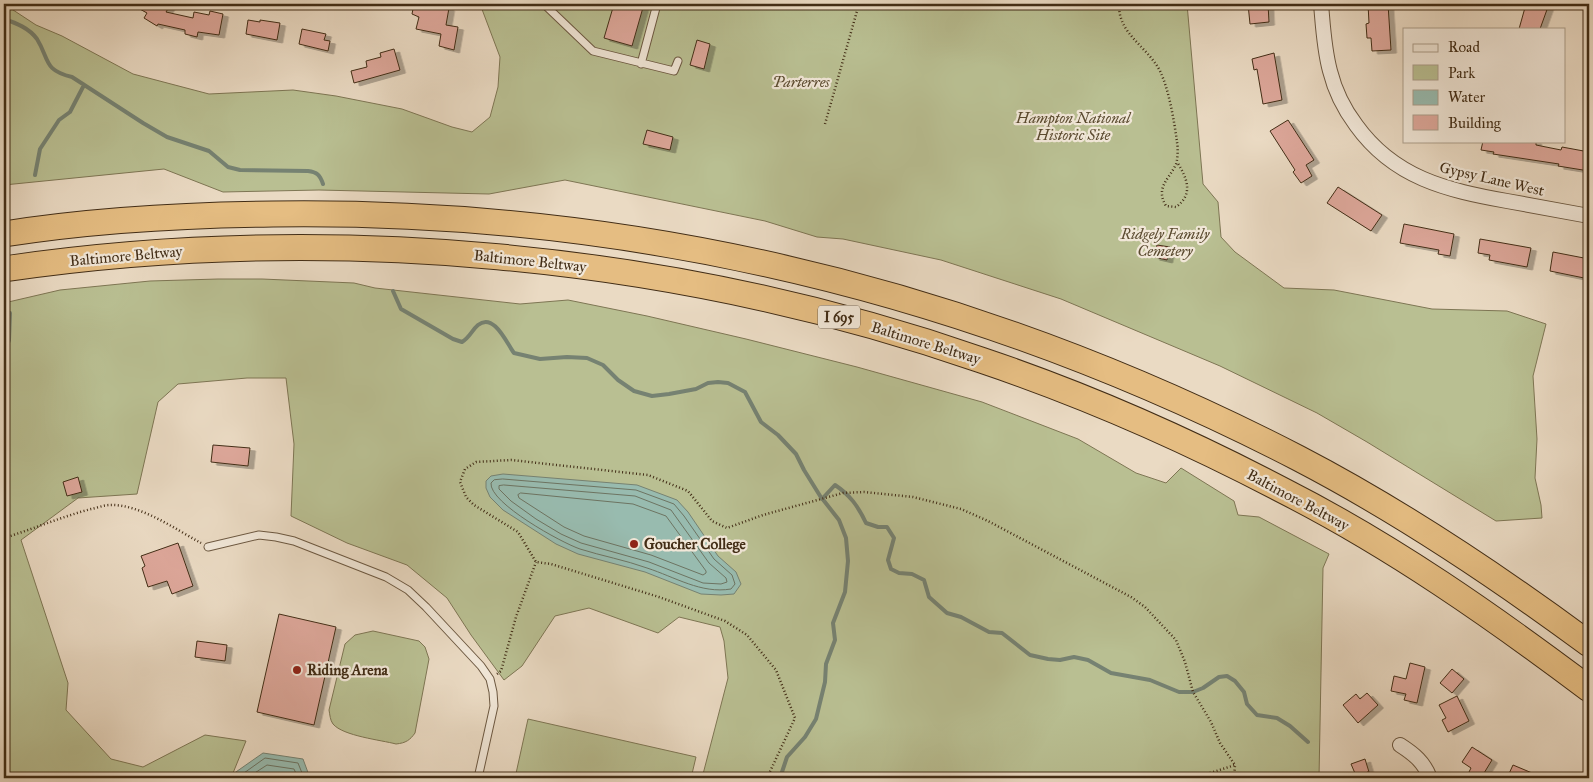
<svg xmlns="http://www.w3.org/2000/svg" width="1593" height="782" font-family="'IM FELL Great Primer',serif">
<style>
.green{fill:#b9bf92;stroke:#7e7654}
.water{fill:#98bbaf;stroke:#768272}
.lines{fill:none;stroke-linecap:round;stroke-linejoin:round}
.shore{stroke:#6d7462;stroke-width:1}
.stream{stroke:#768272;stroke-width:4}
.building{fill:#dda79a;stroke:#422d16;filter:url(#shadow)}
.lane-casing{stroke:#6c5841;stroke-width:9}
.street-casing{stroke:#6c5841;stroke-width:16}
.highway-casing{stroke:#422d16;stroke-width:27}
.path{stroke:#422d16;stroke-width:2.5;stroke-dasharray:1 2.5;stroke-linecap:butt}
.lane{stroke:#f1e7d8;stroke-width:7}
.street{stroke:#f1e7d8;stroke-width:14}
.highway{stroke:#e5bd82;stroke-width:25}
.poi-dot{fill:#8f2418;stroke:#f1e7d8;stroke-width:2}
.labels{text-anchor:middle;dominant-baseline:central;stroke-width:4.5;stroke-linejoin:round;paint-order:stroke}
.shield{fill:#f1e7d8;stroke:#766550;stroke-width:1}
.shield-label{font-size:14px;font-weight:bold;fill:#422d16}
.park-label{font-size:15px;font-style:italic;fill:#5a4a2f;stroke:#f1e7d8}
.street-label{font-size:15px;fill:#422d16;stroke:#f1e7d8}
.poi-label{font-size:15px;font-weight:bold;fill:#422d16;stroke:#f1e7d8;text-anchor:start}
</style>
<defs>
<filter id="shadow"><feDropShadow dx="5.5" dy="3" stdDeviation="0" flood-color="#0004"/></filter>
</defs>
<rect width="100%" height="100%" fill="#eadac3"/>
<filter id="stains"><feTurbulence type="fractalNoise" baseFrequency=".004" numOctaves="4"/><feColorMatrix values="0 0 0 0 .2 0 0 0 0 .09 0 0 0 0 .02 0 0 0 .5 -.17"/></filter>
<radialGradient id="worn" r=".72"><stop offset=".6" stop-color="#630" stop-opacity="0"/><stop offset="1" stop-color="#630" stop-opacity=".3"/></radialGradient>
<path class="green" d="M4 4 36 25 62 36 133 74 209 94 293 90 336 96 402 109 452 127 472 132 490 117 498 87 500 57 480 4H1187L1203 184 1218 202 1221 237 1235 252 1284 288 1334 290 1432 309 1507 311 1546 324 1533 376 1537 439 1535 478 1541 505 1542 518 1496 521 1367 442 1317 413 1220 366 1061 299 941 260 843 239 817 237 765 221 565 180 489 194 319 190 223 192 164 169 4 185Z
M218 279H262L354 283 375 288 520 304 568 300 647 316 746 339 857 367 982 402 1078 439 1136 473 1166 483 1181 468 1234 501 1238 515 1259 517 1329 554 1323 568 1319 778H702L728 678 724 641 720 627 679 617 658 633 589 608 555 616 522 666 504 680 471 635 447 598 407 565 347 543 291 516 294 444 286 378H247L178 384 158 402 137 494 78 498 21 540 68 683 66 710 111 759 143 767 205 735 246 741 231 778H4V303L60 290 150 281Z
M373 631 419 641 425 647 429 659 415 733C410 740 406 743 396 744 381 740 343 736 333 724 330 720 330 715 329 710L345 644 355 635Z
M528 719 696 757 691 778H515Z"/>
<path class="water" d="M503 474 637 485 677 500 688 512 718 556 736 572 741 584 734 594 721 595 701 594 645 572 578 554 556 544 503 510 490 497 486 488V481L491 476Z
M263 753 303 759 310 778H231L233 774Z"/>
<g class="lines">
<path class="shore" d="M503 479 636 490 674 504 684 516 714 559 732 575 735 584 731 589C701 594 675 577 647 568 625 560 602 556 580 549 562 543 489 503 491 483L494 480Z
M504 485 635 496 671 510 709 563 726 578 727 582 721 584 703 583 649 562 581 543 561 534 536 519 511 501 499 489V486Z
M521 493 633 504 666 516 706 571V573L703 575 651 555 584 536 564 527 519 498 518 495Z
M237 778 265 758 298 763 304 778
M247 778 267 765 294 769 298 778"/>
<path class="stream" d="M4 19C16 23 29 28 37 39 50 60 43 70 72 77L143 123 167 137 209 151 228 167 240 170 308 171C317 172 320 175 323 184
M35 175 40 149 59 120 70 112 84 85
M393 291 401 309 453 339 462 342C470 337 472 330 478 325 494 312 507 344 514 353L540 359 567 357 587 358 603 365 618 380 634 391 652 396 669 394 696 389 708 383 718 382 728 383 745 392 761 422 778 435 796 454 804 470 822 499 835 485C850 495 858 506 866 523L878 527H887L894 538 888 560 891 569 899 573 912 574 924 580 929 597 947 613 961 617 989 632 1002 633 1030 655 1048 659 1060 660 1074 657 1088 660 1111 673 1150 680 1179 692H1193L1203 688 1219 677 1227 676 1235 681 1244 692 1247 704 1257 715 1277 718 1290 726 1308 742
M4 354 9 340 10 313
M780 778 787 757 805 737 816 719 825 682 826 664 835 640 833 623 845 592 848 561 846 538 839 520 821 497"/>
</g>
<path class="building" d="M131 4H171L166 12 193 18 194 12 209 15 210 11 223 14 219 35 198 32 197 37 185 34V30L158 24 157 26 144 18 147 13Z
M414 4H435L449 8 446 25 458 27 454 50 439 46 441 34 416 29 419 17 412 14Z
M614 4H644L632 46 604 38Z
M1248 4H1268L1269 22 1250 24Z
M1368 4H1388L1391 50 1372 51 1371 38H1367L1366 24 1369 23Z
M1526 4H1549L1540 29H1519Z
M248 20 260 22V20L280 23 277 40 246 34Z
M302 29 326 34 324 40 330 41 328 51 299 44Z
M697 40 710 44 704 69 690 65Z
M394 49 400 70 354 83 351 71 367 67 366 61 381 57 380 53Z
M1274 53 1282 100 1263 104 1257 69 1254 70 1252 59Z
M1288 120 1314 160 1306 165 1312 176 1301 183 1293 172 1295 170 1270 131Z
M647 130 673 137 670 150 643 144Z
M1483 141H1536V145L1561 150 1562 147 1589 152V171L1558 166 1559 164 1493 154 1494 152 1481 150Z
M1338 187 1382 215 1371 231 1327 203Z
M1404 224 1454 234 1450 256 1438 254 1439 250 1400 243Z
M1480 239 1531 248 1527 267 1489 260 1490 255 1478 253Z
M1157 245 1170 247 1167 260 1154 257Z
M1553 252 1589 259V279L1550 271Z
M213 445 250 448 248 466 211 462Z
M78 477 82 492 67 496 63 482Z
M178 543 193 586 172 594 167 581 148 587 142 568 145 566 141 556Z
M279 614 336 627 314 725 257 712Z
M197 641 227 645 225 661 195 657Z
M1410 663 1425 667 1417 703 1404 700 1406 694 1391 691 1394 676 1406 679Z
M1452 669 1464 679 1452 693 1440 683Z
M1367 693 1378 705 1358 723 1343 705 1356 694 1360 699Z
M1457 696 1469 721 1448 732 1442 720 1446 718 1439 705Z
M1472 747 1492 760 1481 778H1478L1469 772 1471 768 1462 762Z
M1365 759 1369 772H1367L1370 778H1357L1351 764Z
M1513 765 1544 778H1507Z"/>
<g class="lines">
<g class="lane-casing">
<path id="lane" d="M546 6 593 51 674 71 678 61
M641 64 657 4
M208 547 259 535 276 537 294 541 386 577 408 590 426 607 481 666 490 679 493 692 494 706 478 778"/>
</g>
<g class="street-casing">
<path id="street" d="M1321 4C1323 26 1324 49 1330 71 1335 91 1344 109 1356 125 1394 178 1446 190 1507 201 1535 206 1562 211 1589 216
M1400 745C1414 754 1424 762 1430 778"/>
</g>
<g class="highway-casing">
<path id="highway" d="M4 234C93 220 183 215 273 214 634 209 977 292 1298 458 1400 511 1497 576 1589 644
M4 269C326 222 673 253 981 360 1085 395 1187 440 1284 491 1392 546 1492 616 1589 689"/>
</g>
<path class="path" d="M1119 4C1118 34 1147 46 1160 71 1169 90 1174 120 1177 142 1178 148 1178 158 1176 164 1169 180 1155 187 1166 206L1176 207C1194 194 1187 178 1177 162
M825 124 859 4
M4 538C33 529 61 517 91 509 97 508 104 505 110 505 140 504 175 529 201 543
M497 674 501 671 516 617 536 562
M767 778 795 718 776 670 747 635 725 621 659 597 551 564 536 562 518 532 474 505 466 497 460 482 465 469 476 462 511 460 648 475 688 491 712 521 727 528 763 515 843 493 864 492 913 497 961 509 988 521 1131 597 1145 607 1176 640 1185 662 1193 692 1211 722 1220 743 1235 765 1234 778
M1205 778 1210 773 1235 765"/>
<use href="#lane" class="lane"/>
<use href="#street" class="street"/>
<use href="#highway" class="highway"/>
</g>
<g class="poi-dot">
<circle cx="634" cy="544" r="5"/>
<circle cx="297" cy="670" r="5"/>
</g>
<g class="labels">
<rect class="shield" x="818" y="305.5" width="42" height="23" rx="4"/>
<g class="shield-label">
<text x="839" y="317">I 695</text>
</g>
<g class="park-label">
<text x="801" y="82">Parterres</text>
<text x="1073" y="118">Hampton National<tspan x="1073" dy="17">Historic Site</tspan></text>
<text x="1165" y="234">Ridgely Family<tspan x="1165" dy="17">Cemetery</tspan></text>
</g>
<g class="street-label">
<text transform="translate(1492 179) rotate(13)">Gypsy Lane West</text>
<text transform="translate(126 256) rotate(-5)">Baltimore Beltway</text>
<text transform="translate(530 261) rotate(6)">Baltimore Beltway</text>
<text transform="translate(926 343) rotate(17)">Baltimore Beltway</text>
<text transform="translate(1298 500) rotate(28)">Baltimore Beltway</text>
</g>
<g class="poi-label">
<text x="644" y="544">Goucher College</text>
<text x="307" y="670">Riding Arena</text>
</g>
</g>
<rect width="1593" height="782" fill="none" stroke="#eadac3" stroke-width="20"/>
<rect x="5" y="5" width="1583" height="772" fill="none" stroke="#422d16" stroke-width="2.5"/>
<rect x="10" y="10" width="1573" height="762" fill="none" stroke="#422d16"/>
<rect x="1403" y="28" width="162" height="115" fill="#f1e7d8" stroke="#ab9d8a"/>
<rect x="1413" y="44" width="25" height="8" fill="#f1e7d8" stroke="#ab9d8a"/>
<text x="1448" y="52" font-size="15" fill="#422d16">Road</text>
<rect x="1413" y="65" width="25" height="15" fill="#b9bf92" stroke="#ab9d8a"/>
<text x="1448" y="78" font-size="15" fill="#422d16">Park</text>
<rect x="1413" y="90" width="25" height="15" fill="#98bbaf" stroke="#ab9d8a"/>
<text x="1448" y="102" font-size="15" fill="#422d16">Water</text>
<rect x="1413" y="115" width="25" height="15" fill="#dda79a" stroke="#ab9d8a"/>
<text x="1448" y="128" font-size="15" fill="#422d16">Building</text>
<rect width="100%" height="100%" filter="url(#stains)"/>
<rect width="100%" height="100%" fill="url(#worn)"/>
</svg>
